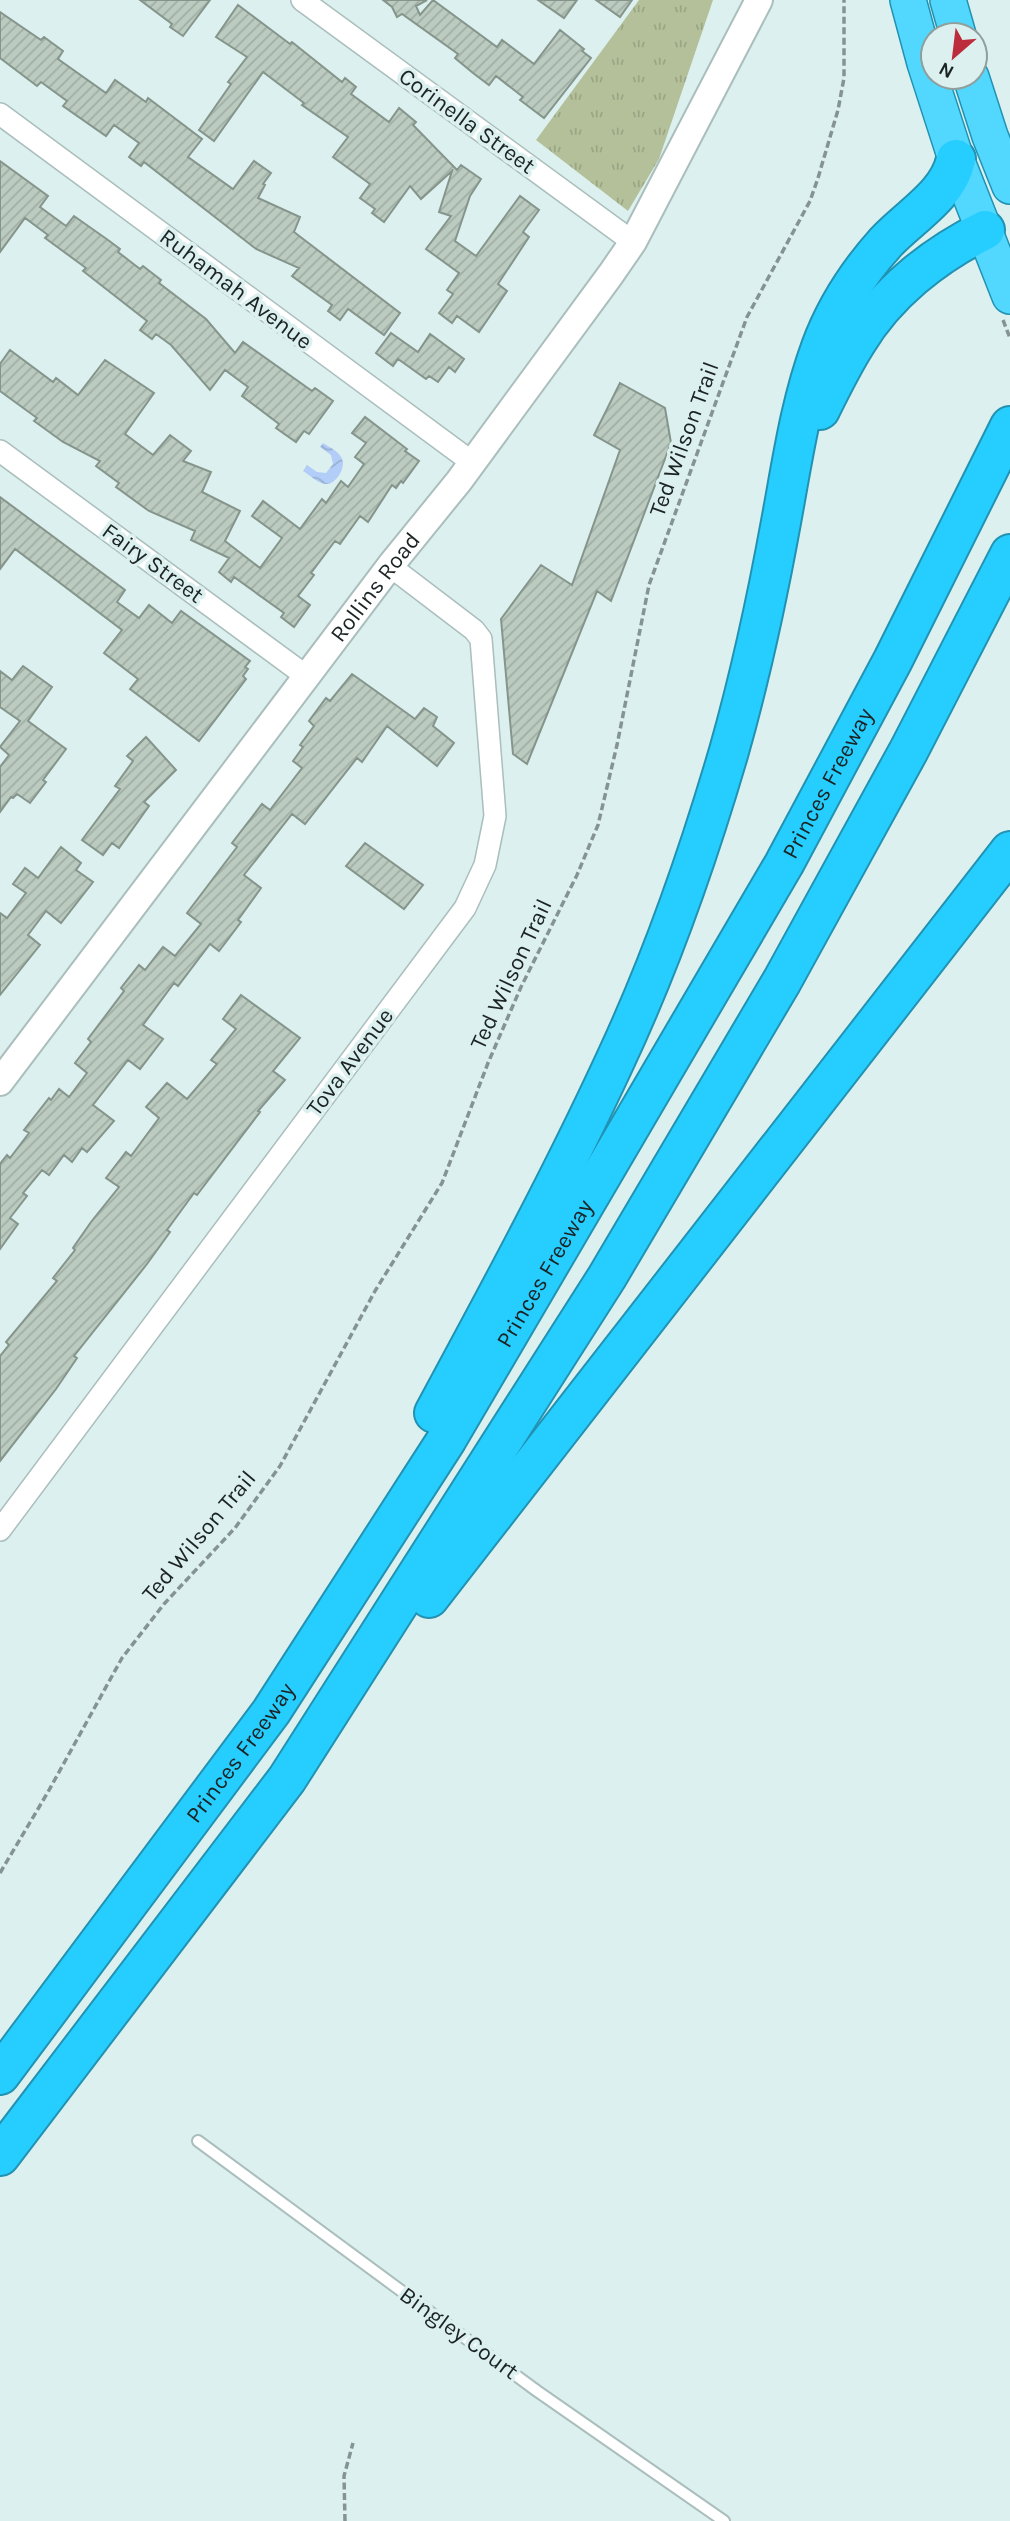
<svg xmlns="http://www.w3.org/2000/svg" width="1010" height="2521" font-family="Karla,sans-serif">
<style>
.grass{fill:url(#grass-tufts)}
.water{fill:url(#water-waves)}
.building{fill:url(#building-hatch);stroke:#86958b;stroke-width:2}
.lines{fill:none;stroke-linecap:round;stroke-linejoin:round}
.service-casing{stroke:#aabebc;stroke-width:14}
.minor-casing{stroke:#aabebc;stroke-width:24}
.tertiary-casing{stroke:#aabebc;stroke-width:30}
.trunk-casing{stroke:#2292b2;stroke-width:38}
.motorway-casing{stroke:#2292b2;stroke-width:42}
.path{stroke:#859493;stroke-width:3.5;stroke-dasharray:7 3.5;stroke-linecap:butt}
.service{stroke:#fff;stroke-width:10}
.minor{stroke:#fff;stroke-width:21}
.tertiary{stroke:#fff;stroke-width:26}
.trunk{stroke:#52d7ff;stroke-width:35}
.motorway{stroke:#26cdff;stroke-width:38}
.labels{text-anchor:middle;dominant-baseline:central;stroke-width:7;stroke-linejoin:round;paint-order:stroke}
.street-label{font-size:23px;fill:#1b2323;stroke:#dcf1ef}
</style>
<defs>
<pattern id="grass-tufts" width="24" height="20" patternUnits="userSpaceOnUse" patternTransform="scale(1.75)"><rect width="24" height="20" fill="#b4c09a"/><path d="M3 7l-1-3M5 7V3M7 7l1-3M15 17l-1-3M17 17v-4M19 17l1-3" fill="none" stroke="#9aa584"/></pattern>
<pattern id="water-waves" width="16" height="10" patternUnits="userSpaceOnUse" patternTransform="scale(1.75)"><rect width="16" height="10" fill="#b2cdf7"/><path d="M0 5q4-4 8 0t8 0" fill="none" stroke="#98b0d3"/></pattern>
<pattern id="building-hatch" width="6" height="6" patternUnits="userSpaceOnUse" patternTransform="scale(1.75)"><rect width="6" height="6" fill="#bbcbc0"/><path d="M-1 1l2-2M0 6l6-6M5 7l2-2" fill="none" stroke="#a0aea5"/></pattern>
</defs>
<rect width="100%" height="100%" fill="#dcf1ef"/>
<path class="grass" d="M639 0H713L659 159 628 211 536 140Z"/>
<path class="water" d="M323 443C329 447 338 451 341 457 347 465 338 482 328 484 319 485 310 475 303 471L307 465 317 472 326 473 333 464 331 455 320 447Z"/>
<path class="building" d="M140 0H210L183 36 170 27 172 24Z
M383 0H427L416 6 420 15 433 0 497 47 502 40 534 64 560 30 584 49 582 51 591 58 544 118 520 100 523 97 496 76 489 85 473 73 455 58 458 54 402 14 397 17 392 7Z
M538 0H577L564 18Z
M596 0H632L620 17Z
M238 5 290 44 292 42 342 82 345 78 356 87 351 94 389 122 399 108 416 122 413 125 457 170 461 165 481 179 470 196 455 241 476 256 520 196 539 210 523 232 529 237 498 284 507 291 479 332 457 316 452 323 439 313 453 294 447 290 459 273 426 249 451 216 439 212 452 171 421 199 410 186 384 222 372 213 375 209 360 198 370 184 333 157 348 137 302 105 304 103 263 72 214 141 199 130 231 84 228 82 247 57 216 37Z
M0 12 41 40 44 37 63 51 58 59 106 93 115 80 146 102 148 98 202 139 188 157 233 189 254 161 271 173 263 184 265 185 258 198 300 217 294 232 400 313 384 335 348 309 340 320 328 311 332 305 292 276 299 268 256 249 144 162 141 166 129 157 139 143 114 125 106 136 63 106 67 101 41 82 37 86 0 58Z
M0 161 48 196 40 207 66 226 74 216 108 240 120 249 118 252 140 269 143 266 161 280 159 283 206 319 235 353 243 342 312 391 315 388 333 401 309 434 304 431 296 442 276 428 279 424 242 396 248 387 225 370 210 390 171 345 156 334 152 339 140 330 147 321 83 271 86 268 45 238 48 235 25 218 0 252Z
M391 333 418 352 430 334 464 359 455 372 449 367 438 382 429 376 426 379 398 359 393 366 376 353Z
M10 350 53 382 56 378 78 395 105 360 154 393 125 434 153 455 170 435 191 451 183 461 211 472 202 492 240 511 225 541 260 568 282 538 252 516 263 501 300 529 322 499 326 503 341 481 348 487 364 464 355 457 366 443 352 433 365 417 407 449 405 451 419 461 403 483 401 481 396 488 392 485 368 522 360 516 340 544 335 541 311 573 314 575 298 596 310 605 294 627 281 617 284 613 234 577 231 582 219 572 229 558 191 540 195 531 149 511 116 487 119 483 96 466 100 461 63 442 34 421 37 418 0 391V364Z
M620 383 665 408 671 443 611 601 597 591 527 764 513 754 501 619 541 565 572 585 620 450 594 435Z
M0 497 125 590 117 602 139 618 149 605 172 623 181 611 250 661 245 667 248 669 243 676 246 679 199 741 130 689 138 679 104 653 122 630 15 549 0 569Z
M23 666 52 687 28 721 66 749 43 780 46 782 30 803 17 794 13 798 11 797 0 812V767L9 755 0 747 20 721 0 707V671L12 680Z
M352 674 415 719 424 708 437 717 433 726 454 743 437 766 387 726 362 762 357 758 305 824 292 814 244 875 261 888 238 920 241 922 219 951 210 944 178 986 174 983 143 1025 163 1039 140 1069 128 1060 93 1105 114 1121 87 1152 82 1148 72 1162 64 1155 49 1175 42 1170 23 1193 27 1196 10 1218 18 1224 0 1249V1164L7 1155 10 1158 29 1133 24 1130 49 1098 51 1100 59 1089 69 1097 87 1073 75 1063 91 1042 88 1039 124 991 121 988 139 965 145 970 163 947 175 956 201 924 187 913 237 847 232 843 262 804 270 810 302 768 293 761 303 747 300 745 314 726 309 721 326 698 330 701Z
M146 737 176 770 144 802 149 806 119 848 112 843 103 855 82 840 120 789 115 786 133 761 127 756Z
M365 843 423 885 404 909 346 866Z
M61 847 81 863 76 870 93 882 61 923 46 911 28 935 40 945 0 995V913L7 918 26 893 13 884 25 868 38 878Z
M241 995 300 1038 273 1071 285 1080 258 1111 260 1112 197 1195 194 1193 167 1230 170 1232 147 1264 74 1356 77 1358 56 1389 0 1461V1356L9 1345 6 1342 57 1281 53 1278 75 1250 73 1248 91 1222 119 1187 106 1178 126 1152 131 1156 159 1118 146 1107 167 1083 187 1099 217 1064 211 1060 236 1029 223 1019Z"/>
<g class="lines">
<g class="service-casing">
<path id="service" d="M198 2141 537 2391 724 2521"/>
</g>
<g class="minor-casing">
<path id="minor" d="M302 0 633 242
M0 114 473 463
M0 451 306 676
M0 1530 465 908 485 865 495 816 481 639 474 630 390 566"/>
</g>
<g class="tertiary-casing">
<g id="tertiary">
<path id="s1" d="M0 1082 390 566 459 481 611 274 633 242 759 0"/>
</g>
</g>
<g class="trunk-casing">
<path id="trunk" d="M908 0 925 63 956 159 1010 296
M948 0 958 35
M971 77 990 136 1010 186"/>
</g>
<g class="motorway-casing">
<g id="motorway">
<path d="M820 410C831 388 842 365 856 343 886 293 934 255 985 230"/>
<path d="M434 1413C496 1298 559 1182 614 1063 661 963 698 857 729 751 750 677 767 599 781 522 792 463 800 404 821 347 835 309 859 272 886 242 909 217 949 195 956 159"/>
<path d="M429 1598 1010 851"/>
<path id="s2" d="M0 2075 271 1712 447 1439 784 864 893 660 1010 426"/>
<path d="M0 2156 287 1779 607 1277 782 981 909 750 1010 554"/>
</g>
</g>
<path class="path" d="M1003 320 1010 338
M0 1873 48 1792 122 1658 164 1604 235 1528 280 1466 375 1291 442 1183 488 1063 521 987 577 875 598 825 617 745 649 585 747 317 810 201 818 178 838 110 844 78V0
M345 2521 344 2476 353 2443"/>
<use href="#service" class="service"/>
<use href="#minor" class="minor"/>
<use href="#tertiary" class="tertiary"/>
<use href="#trunk" class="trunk"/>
<use href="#motorway" class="motorway"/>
</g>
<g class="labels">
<g class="street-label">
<text transform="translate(467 121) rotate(36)">Corinella Street</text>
<text transform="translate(236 289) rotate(37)">Ruhamah Avenue</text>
<text transform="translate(684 439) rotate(-70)">Ted Wilson Trail</text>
<text transform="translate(153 563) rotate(36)">Fairy Street</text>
<text stroke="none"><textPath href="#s1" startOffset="621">Rollins Road</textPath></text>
<text stroke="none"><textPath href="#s2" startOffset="1536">Princes Freeway</textPath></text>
<text transform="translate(511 974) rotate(-65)">Ted Wilson Trail</text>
<text transform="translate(350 1062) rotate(-53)">Tova Avenue</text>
<text stroke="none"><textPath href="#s2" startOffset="970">Princes Freeway</textPath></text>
<text transform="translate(199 1536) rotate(-50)">Ted Wilson Trail</text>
<text stroke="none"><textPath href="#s2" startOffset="402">Princes Freeway</textPath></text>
<text transform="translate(459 2333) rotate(36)">Bingley Court</text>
</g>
</g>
<g transform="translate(954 56) rotate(208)"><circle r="33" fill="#dcf1ef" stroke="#8f9f9d" stroke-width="2"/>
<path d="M0-5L12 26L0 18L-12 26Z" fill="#bd2c3c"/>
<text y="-10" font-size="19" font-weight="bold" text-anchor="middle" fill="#1b2323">N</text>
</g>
</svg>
